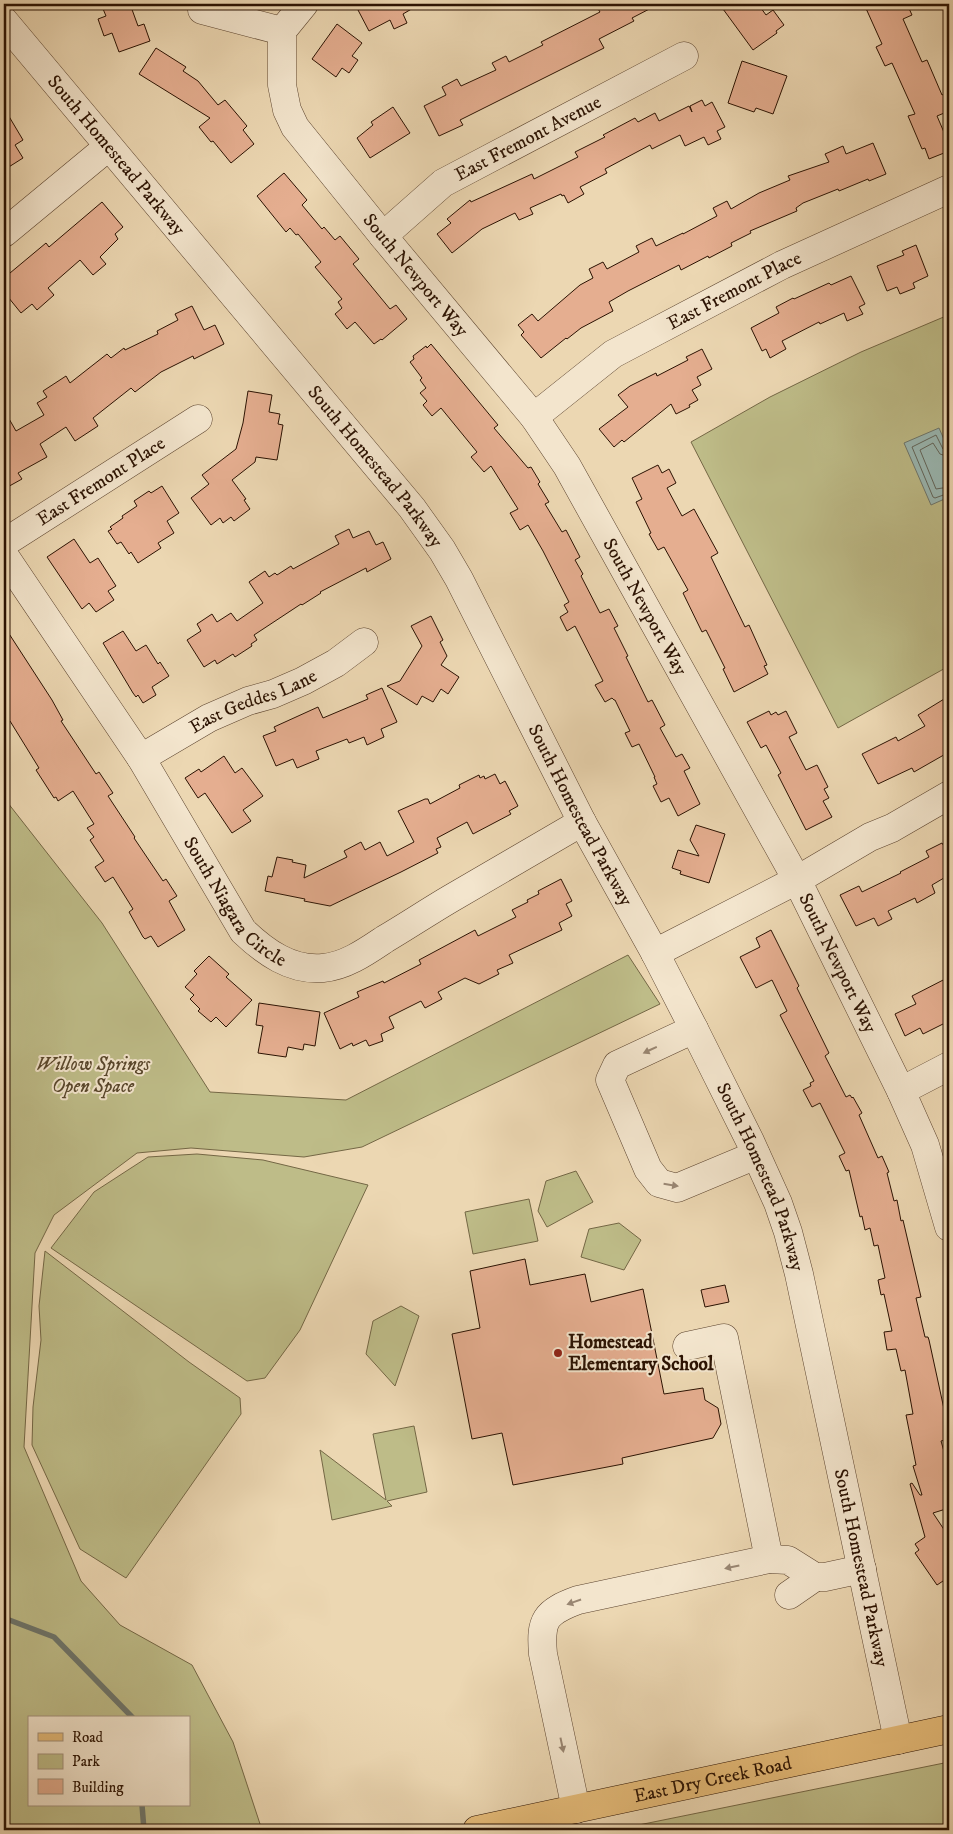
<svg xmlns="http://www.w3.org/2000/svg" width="953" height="1834" font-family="'IM FELL DW Pica',serif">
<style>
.green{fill:#bebc88;stroke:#746745;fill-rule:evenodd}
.water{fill:#9ab8b3;stroke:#6e766c}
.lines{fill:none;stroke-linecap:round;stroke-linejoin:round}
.shore{stroke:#62655a;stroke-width:1}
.stream{stroke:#6e766c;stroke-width:5.5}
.building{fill:#e5ae90;stroke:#2b1202}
.minor-casing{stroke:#5b432e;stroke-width:29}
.major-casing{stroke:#2b1202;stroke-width:29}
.minor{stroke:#f3e5cd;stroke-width:28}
.major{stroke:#e6bc79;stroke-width:28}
.oneway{fill:#998672}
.poi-dot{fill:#8f2418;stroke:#f3e5cd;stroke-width:2}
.labels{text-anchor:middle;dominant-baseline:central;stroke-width:4;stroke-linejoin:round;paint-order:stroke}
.street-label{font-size:19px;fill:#2b1202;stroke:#f3e5cd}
.park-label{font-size:19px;font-style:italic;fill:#57452a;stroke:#f3e5cd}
.poi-label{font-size:19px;font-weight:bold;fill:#2b1202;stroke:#f3e5cd;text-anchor:start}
</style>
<rect width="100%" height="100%" fill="#ecd7b2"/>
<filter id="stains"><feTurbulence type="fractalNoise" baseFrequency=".004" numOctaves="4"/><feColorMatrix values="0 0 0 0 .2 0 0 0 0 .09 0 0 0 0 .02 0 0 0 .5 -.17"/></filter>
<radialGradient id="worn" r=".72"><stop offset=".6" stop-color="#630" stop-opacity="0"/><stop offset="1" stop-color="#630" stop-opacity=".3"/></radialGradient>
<path class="green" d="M946 316 949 322V585L944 587 949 599V666L838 728 691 442 770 397 861 352Z
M4 798 102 923 210 1092 346 1100 628 955 660 1004 362 1147 304 1157 191 1148 137 1153 54 1215 35 1253 24 1447 81 1581 120 1625 192 1665 233 1742 262 1830H4ZM29 1718H189V1805H29Z
M197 1154 263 1160 368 1185 300 1330 265 1378 247 1381 51 1248 94 1192 148 1157Z
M576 1171 593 1202 547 1227 538 1211 546 1181Z
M529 1199 538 1241 473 1254 465 1212Z
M619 1223 641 1240 624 1270 581 1257 589 1229Z
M45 1251 189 1362 240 1398 241 1414 126 1578 80 1549 32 1445 33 1407 41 1340 39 1306Z
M401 1306 419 1316 395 1386 366 1354 373 1321Z
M414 1426 427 1492 387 1501 392 1506 332 1520 320 1450 386 1500 373 1434Z
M949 1762V1830H614Z"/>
<path class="water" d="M939 428 949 451V497L931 505 904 443Z"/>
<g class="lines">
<path class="shore" d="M949 451 943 449 936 435 912 447 933 497 935 498 949 493
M949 457 940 454 933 443 920 450 936 489 949 487"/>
<path class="stream" d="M4 1618 54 1637 133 1718
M142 1805 144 1830"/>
</g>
<path class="building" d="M101 4H130L138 26 144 24 150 41 119 52 112 33 104 36 98 19 106 16Z
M370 4H420L403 14 407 23 394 29 390 20 369 31 358 10Z
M595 4H659L632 18 634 21 599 39 604 48 460 120 463 125 439 136 424 106 446 95 442 87 457 79 461 86 496 70 492 63 506 56 509 62 543 45 541 42 600 12Z
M731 4H758L766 15 773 10 784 25 776 31 777 33 753 50 723 9Z
M864 4H907L912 15 903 19 922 62 927 60 942 95 944 94 949 106V111L937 116 949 144V151L929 159 925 148 922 149 908 116 915 114 892 63 885 66 876 47 882 44Z
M337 24 362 43 352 56 358 60 349 73 342 68 336 77 312 59Z
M156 48 186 67 183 71 198 81 218 105 225 100 247 126 243 130 254 144 231 163 213 141 211 142 199 127 210 118 139 74Z
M742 61 787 76 773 114 756 108 754 112 728 103Z
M702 100 705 106 712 102 725 127 717 131 721 139 708 145 704 137 685 146 680 135 652 149 650 145 605 169 607 173 580 187 584 194 568 203 564 195 562 196 561 194 530 208 533 214 519 220 515 213 482 229 452 253 437 234 451 223 447 219 470 200 471 202 532 174 534 179 578 157 575 152 605 137 603 135 635 118 638 122 655 113 659 121 689 106 692 112 690 106Z
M393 107 410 133 370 158 357 138 373 125 371 122Z
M4 108 23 140 15 145 23 158 4 170Z
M873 143 886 174 869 181 868 179 839 191 838 189 803 203 796 208 797 211 750 231 751 233 731 243 732 246 709 258 708 256 681 270 679 265 628 291 609 302 613 311 581 328 567 339 566 338 541 358 521 335 524 332 518 325 532 314 538 321 580 285 593 278 589 269 603 262 607 269 639 252 636 246 652 238 656 246 683 233V234L717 216 713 208 727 201 731 209 759 193 790 180 788 176 829 162 825 154 843 146 846 154Z
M284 173 307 200 302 205 322 229 324 227 335 240 340 236 359 259 353 264 390 309 396 305 407 319 382 340 381 339 374 344 355 322 347 329 335 314 342 308 338 302 342 299 315 267 321 262 298 234 296 235 290 228 286 232 257 196Z
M102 202 123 227 115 234 118 239 100 257 106 264 93 275 80 260 48 288 54 295 37 310 32 304 21 313 4 292V278L46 243 49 247Z
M916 245 928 276 913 283 915 288 900 294 897 287 887 291 877 266 904 255 902 251Z
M851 276 865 304 859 307 863 314 847 321 844 313 820 324 819 322 782 341 786 349 770 358 766 349 762 351 751 328 779 313 776 307 793 298 794 299 829 283 831 285Z
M192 306 204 330 215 325 224 344 194 359 193 356 161 372 135 392 131 388 93 418 98 426 75 441 66 427 40 444 47 457 18 473 22 479 4 489V410L16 431 44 415 37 403 47 397 43 391 66 376 70 383 107 354 111 358 124 348 125 350 158 334 157 331 178 320 175 314Z
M431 344 498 425 494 428 528 468 531 467 540 482 538 484 549 502 545 504 562 532 566 530 580 557 575 560 583 574 581 576 600 613 609 609 618 626 614 628 628 656 626 657 648 702 652 700 665 725 660 728 676 757 682 754 690 768 684 771 700 804 678 816 669 798 661 802 653 786 657 784 654 777H655L639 744 632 747 625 733 630 731 615 700H614L612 698 605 702 595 685 603 681 575 626 567 631 560 617 568 612 564 605 569 602 543 551 528 525 520 530 510 513 518 509 491 466 484 472 471 457 477 452 441 408 432 416 423 405 427 401 420 393 426 388 420 380 422 378 410 362 414 359 413 356 426 346 427 348Z
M702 349 712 369 697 377 701 385 692 390 698 400 689 405 690 407 676 414 671 404 624 442 622 440 614 447 599 429 628 407 618 395 630 386 656 373 657 376 688 360 686 357Z
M248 391 272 395 269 412 280 414 278 424 283 425 277 460 256 457 255 462 232 480 246 499 244 500 250 509 234 521 231 517 223 523 220 518 211 525 191 498 209 484 202 475 236 449 243 423Z
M658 465 662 473 669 469 676 483 667 488 682 516 694 509 718 553 711 557 745 627 749 625 767 665 764 666 768 674 734 692 723 669 725 668 706 630 702 632 683 593 688 590 664 547 658 550 649 534 651 533 636 502 642 499 632 478Z
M162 486 179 513 167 521 174 533 158 543 161 548 138 563 131 552 129 554 121 542 117 544 108 531 112 529 110 527 123 518 122 516 137 506 134 501 149 491 151 493Z
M349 529 353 538 369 531 376 545 383 542 391 559 367 572 366 568 320 592 321 593 302 605 301 604 254 635 257 640 251 644 252 646 235 657 233 654 217 664 215 660 204 667 187 640 201 631 197 624 212 614 217 622 231 613 237 621 263 603 249 582 265 571 269 577 275 573 277 575 291 566 293 569 339 544 335 536Z
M74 539 90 563 98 558 116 586 108 591 114 600 96 612 89 603 82 609 47 557Z
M431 616 443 640 440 642 447 656 441 665 459 677 448 694 441 689 433 702 422 696 417 705 387 686 400 681 422 646 411 626Z
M4 626 52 700 63 720 61 721 96 774 99 772 113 793 108 796 135 837 134 838 163 881 166 879 177 896 169 901 185 930 158 947 151 936 145 939 143 937 129 912 133 909 113 877 105 882 95 867 104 861 90 840 94 837 87 828 94 824 73 791 58 801 56 797 54 798 36 770 39 768 10 721 4 725Z
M123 631 136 651 146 645 158 664 160 662 169 676 152 687 156 695 143 703 138 695 136 697 133 693 103 643Z
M382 688 397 722 381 729 384 737 367 745 364 737 349 743 347 739 316 751 319 759 297 768 293 759 276 766 263 736 276 731 274 727 318 707 323 718 368 699 366 695Z
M949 696V752L914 772 912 768 878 784 862 754 896 737 898 741 925 726 918 715Z
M769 711 771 715 776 712 778 715 786 711 797 733 789 737 806 770 817 765 828 787 824 789 829 798 823 801 832 817 806 830 778 775 781 773 766 745 761 748 747 722Z
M224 756 235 773 242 768 263 796 243 810 251 821 232 833 205 793 198 798 185 778 199 769 201 772Z
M495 774 500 784 505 781 518 806 509 811 511 814 473 834 467 822 437 838 441 847 436 849 438 853 401 872 330 906 304 901 305 899 265 891 268 876 272 877 277 857 293 860 292 862 306 865 304 878 347 857 344 851 361 842 365 850 380 842 387 856 414 842 398 811 425 799H428L430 804 460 788 459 785 479 775 480 778 484 776 485 779Z
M696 825 725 834 709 883 680 874 681 871 672 868 678 850 699 856 690 840Z
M942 843 949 855V875L932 885 935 893 917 903 915 898 888 911 892 919 878 926 874 918 856 926 840 895 859 886 862 892 901 873 900 872 929 857 926 851Z
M561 879 572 901 566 904 572 916 559 923 562 930 509 955 513 963 497 970 499 974 479 984 465 978 438 992 442 999 425 1008 421 1001 389 1017 394 1028 381 1034 383 1041 369 1046 366 1040 353 1046 352 1043 340 1049 324 1013 359 997 357 992 383 981 384 983 421 964 419 960 475 930 478 936 516 917 512 910 528 902 527 900 539 894 538 891Z
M771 930 799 986 797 988 829 1053 825 1056 846 1097 850 1095 852 1098 853 1097 862 1113 859 1115 878 1158 882 1156 889 1172 887 1173 894 1201 897 1200 901 1221 903 1220 921 1297 916 1298 925 1337H928L929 1340 949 1432V1439L941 1441 949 1469V1508L933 1513 949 1537V1577L937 1585 915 1553 919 1550 915 1544 925 1537 910 1484 912 1483 920 1495H922L913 1466 916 1465 906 1415 913 1414 905 1370 901 1371 896 1349 887 1350 884 1332 892 1331 884 1294 881 1295 878 1280 885 1278 878 1245 874 1246 870 1228 865 1230 862 1216 860 1217 849 1170 846 1171 839 1156 845 1153 820 1103 812 1107 803 1090 811 1086 810 1083 814 1081 780 1015 787 1011 772 980 756 988 740 957 760 947 756 938Z
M209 956 229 974 226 977 252 1000 226 1027 216 1017 211 1022 198 1011 200 1009 190 999 194 995 185 987 197 974 194 971Z
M949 977V1021L923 1034 920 1028 905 1036 895 1014 916 1004 912 996Z
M259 1003 320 1012 315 1046 304 1044 303 1050 288 1047 286 1057 258 1053 263 1026 256 1025Z
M525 1259 530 1285 585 1274 591 1302 643 1289 664 1394 703 1388 705 1400 718 1408 721 1424 713 1438 622 1458 623 1464 513 1485 502 1433 472 1439 452 1334 480 1328 470 1271Z
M725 1285 729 1302 705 1307 701 1290Z"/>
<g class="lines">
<g class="minor-casing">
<g id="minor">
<path id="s1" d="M304 4 282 31V85L287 110 295 127 383 236 534 417 567 466 797 880 901 1091 925 1145 949 1227"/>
<path d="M202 10 282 31"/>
<path id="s2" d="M4 21 412 508 442 550 459 579 582 822 655 953 694 1029 750 1141 778 1203 788 1232 799 1274 898 1740"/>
<path d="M4 233 108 147"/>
<path id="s3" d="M383 236 443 183 684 56"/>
<path id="s4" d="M534 417 613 354 782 265 949 189"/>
<path id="s5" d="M4 543 198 419"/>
<path id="s6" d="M4 555 141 758 243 931C265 952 291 971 323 968 346 966 367 951 385 939 407 926 428 912 450 899 494 873 538 848 582 822"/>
<path id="s7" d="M141 758 209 718 248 701 273 694 303 681 336 663 364 642"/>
<path d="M655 953 797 880 870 837 892 828 949 795"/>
<path d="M694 1029 617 1065 610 1080 648 1169 659 1183 677 1188 756 1155"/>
<path d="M901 1091 949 1066"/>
<path d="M687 1346 724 1338 769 1559"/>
<path d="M789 1595 815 1577"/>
<path d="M576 1809 543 1654C540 1620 545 1612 578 1600L769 1559 788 1560 815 1577H825L862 1569"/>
</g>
</g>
<g class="major-casing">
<g id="major">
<path id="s8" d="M477 1830 949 1729"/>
</g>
</g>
<use href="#minor" class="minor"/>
<use href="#major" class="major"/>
</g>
<defs><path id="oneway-solid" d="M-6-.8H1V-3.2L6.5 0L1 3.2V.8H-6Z" transform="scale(1.25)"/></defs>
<g class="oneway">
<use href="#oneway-solid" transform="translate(650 1050) rotate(155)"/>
<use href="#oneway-solid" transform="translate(671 1185) rotate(9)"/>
<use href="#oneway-solid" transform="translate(732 1567) rotate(168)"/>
<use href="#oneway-solid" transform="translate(574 1602) rotate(161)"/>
<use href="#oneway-solid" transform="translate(562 1745) rotate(78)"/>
</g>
<circle class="poi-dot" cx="558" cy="1353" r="5"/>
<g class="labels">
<g class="street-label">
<text stroke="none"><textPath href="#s3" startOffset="176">East Fremont Avenue</textPath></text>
<text stroke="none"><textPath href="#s2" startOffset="175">South Homestead Parkway</textPath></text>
<text stroke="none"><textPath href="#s1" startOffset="324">South Newport Way</textPath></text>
<text stroke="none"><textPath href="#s4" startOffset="238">East Fremont Place</textPath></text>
<text stroke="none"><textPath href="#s2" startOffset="580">South Homestead Parkway</textPath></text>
<text stroke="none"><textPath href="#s5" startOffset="115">East Fremont Place</textPath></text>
<text stroke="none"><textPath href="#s1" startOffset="729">South Newport Way</textPath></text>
<text stroke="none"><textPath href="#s7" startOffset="126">East Geddes Lane</textPath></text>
<text stroke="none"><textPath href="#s2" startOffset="986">South Homestead Parkway</textPath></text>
<text stroke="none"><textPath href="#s6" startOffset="418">South Niagara Circle</textPath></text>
<text stroke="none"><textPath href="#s1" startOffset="1134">South Newport Way</textPath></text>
<text stroke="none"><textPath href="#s2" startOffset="1391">South Homestead Parkway</textPath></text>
<text stroke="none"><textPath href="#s2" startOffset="1796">South Homestead Parkway</textPath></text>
<text stroke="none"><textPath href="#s8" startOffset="241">East Dry Creek Road</textPath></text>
</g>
<g class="park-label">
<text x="93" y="1064">Willow Springs<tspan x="93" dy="22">Open Space</tspan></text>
</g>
<g class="poi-label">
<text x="568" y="1342">Homestead<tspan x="568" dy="22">Elementary School</tspan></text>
</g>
</g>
<rect width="953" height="1834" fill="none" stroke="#ecd7b2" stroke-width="20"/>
<rect x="5" y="5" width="943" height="1824" fill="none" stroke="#2b1202" stroke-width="2.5"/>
<rect x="10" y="10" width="933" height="1814" fill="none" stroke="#2b1202"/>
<rect x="28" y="1716" width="162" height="90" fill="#f3e5cd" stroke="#a3917c"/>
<rect x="38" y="1733" width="25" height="8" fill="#e6bc79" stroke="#a3917c"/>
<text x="72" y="1742" font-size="15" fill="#2b1202">Road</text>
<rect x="38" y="1754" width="25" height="15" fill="#bebc88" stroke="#a3917c"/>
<text x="72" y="1766" font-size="15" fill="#2b1202">Park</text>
<rect x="38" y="1779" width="25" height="15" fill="#e5ae90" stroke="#a3917c"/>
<text x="72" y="1792" font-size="15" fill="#2b1202">Building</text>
<rect width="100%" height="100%" filter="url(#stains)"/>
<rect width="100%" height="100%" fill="url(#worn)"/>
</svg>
